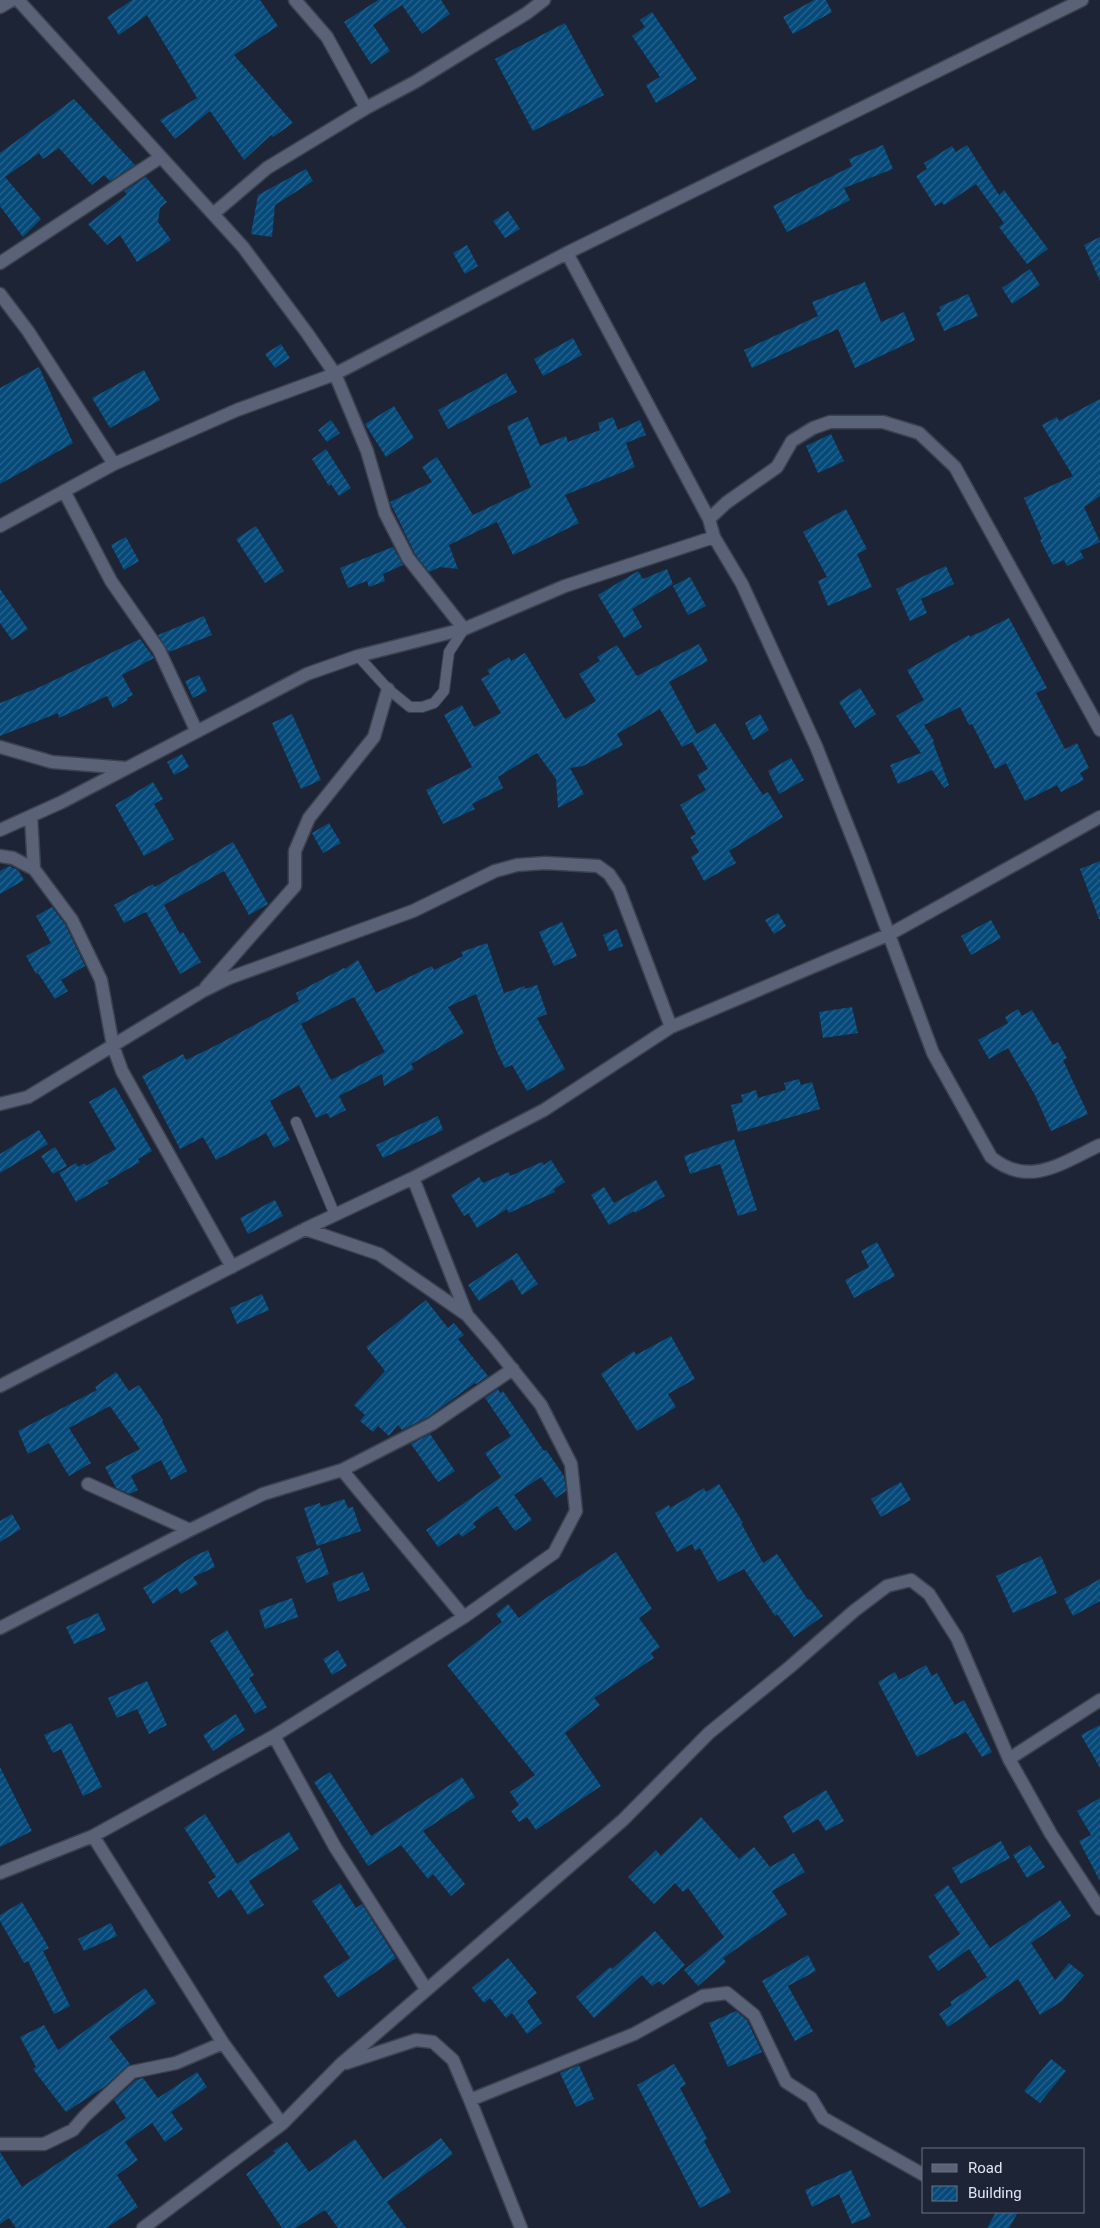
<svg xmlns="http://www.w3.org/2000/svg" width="1100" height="2228" font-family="Roboto,sans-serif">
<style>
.building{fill:url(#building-hatch);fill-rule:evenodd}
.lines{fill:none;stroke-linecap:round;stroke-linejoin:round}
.service-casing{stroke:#3c414f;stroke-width:12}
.minor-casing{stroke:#3c414f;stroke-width:15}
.service{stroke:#5a6277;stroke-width:10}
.minor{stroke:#5a6277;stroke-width:12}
</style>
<defs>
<pattern id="building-hatch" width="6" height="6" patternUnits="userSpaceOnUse" patternTransform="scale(1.25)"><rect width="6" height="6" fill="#064a7a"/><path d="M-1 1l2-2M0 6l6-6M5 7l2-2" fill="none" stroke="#2a648d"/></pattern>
</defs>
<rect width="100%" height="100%" fill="#1d2435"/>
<path class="building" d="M132 0H260L278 26 234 55 293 123 273 137 271 135 244 160 210 111 175 139 160 120 197 98 147 15 119 35 107 17Z
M378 0H441L450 14 422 34 402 5 373 25 390 51 371 64 344 22Z
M814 0H826L832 12 793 34 783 17Z
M652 12 697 79 656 103 646 85 660 77 632 36 645 27 640 20Z
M565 23 604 95 533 131 495 59Z
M74 99 135 165 110 181 104 175 92 185 59 148 43 159 39 153 5 177 41 219 23 237 0 206V153Z
M883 145 893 169 844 188 850 200 787 232 773 206 852 166 849 159Z
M967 145 999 195 1004 190 1048 249 1027 264 999 227 1004 223 976 184 944 205 942 202 935 206 916 176 927 169 924 163 952 146 956 152Z
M306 169 313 181 275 205 272 237 251 234 258 195Z
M146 177 167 202 160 208 158 222 171 240 137 262 120 235 107 245 88 224 127 194 124 191Z
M508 211 520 229 505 238 493 221Z
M1100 237V281L1084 245Z
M467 245 478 266 465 274 453 253Z
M1030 269 1040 285 1012 304 1002 288Z
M865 282 881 322 904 312 915 340 855 368 838 329 752 368 744 350 818 316 812 302Z
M968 294 978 316 944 331 936 313 941 311 939 307Z
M573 338 582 355 543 376 534 359Z
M281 344 290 358 275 368 265 354Z
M39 367 73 443 0 484V388Z
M144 370 160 400 110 428 92 398Z
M506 373 517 392 448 429 438 410Z
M1100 399V496L1084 507 1100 542 1080 551 1084 558 1067 566 1064 560 1053 565 1040 540 1042 539 1024 498 1073 476 1042 425 1057 417 1059 421Z
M394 406 414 438 386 457 365 424Z
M528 417 540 446 566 436 568 442 600 430 598 423 613 417 618 430 640 420 646 435 626 443 635 467 565 495 579 523 513 555 497 522 449 545 458 569 440 567 429 572 415 554 390 502 432 482 422 467 437 457 473 515 531 487 507 426Z
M331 420 340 433 327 442 318 430Z
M831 434 844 461 818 473 806 446Z
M326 449 351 488 339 496 331 484 329 486 312 459Z
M846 509 867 549 857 554 872 587 828 606 818 581 827 577 803 532Z
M256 526 284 571 265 583 236 539Z
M126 537 139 561 124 570 111 545Z
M393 547 403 565 383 574 385 581 369 587 367 581 348 588 340 568Z
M946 566 954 584 921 599 927 613 910 621 896 589Z
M667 569 673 584 632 609 642 627 624 638 598 595 638 571 643 579Z
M690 577 706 606 688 615 673 586Z
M0 589 28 629 12 640 0 623Z
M204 616 212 635 169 652 158 635Z
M1009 618 1047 688 1036 693 1065 749 1077 743 1089 768 1080 773 1084 780 1061 792 1057 785 1025 801 1006 763 995 769 972 724 969 725 960 707 924 725 934 741 933 742 949 785 944 788 932 770 898 784 890 765 921 753 896 716 924 700 907 670 969 635 970 637 977 633V634Z
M140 639 154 658 122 675 133 695 127 698 128 700 113 708 107 696 59 718 58 713 0 736V703L40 687Z
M699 644 708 661 669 682 697 734 715 723 763 795 768 792 783 817 729 851 736 863 704 881 691 857 699 852 690 837 696 834 680 805 706 790 697 775 708 769 692 742 682 747 660 709 617 734 623 745 583 766 570 768 584 794 558 808 556 779 537 753 498 777 503 788 472 804 475 809 443 824 426 790 472 767 444 715 462 705 474 727 501 713 481 679 490 674 487 670 509 657 511 661 525 653 565 719 596 701 579 674 600 661 597 657 617 645 637 676Z
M199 675 207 691 193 698 185 681Z
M860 688 876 714 855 728 839 702Z
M292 714 321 780 301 789 272 723Z
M760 714 769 730 753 740 745 723Z
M182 754 189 767 174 775 167 762Z
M791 758 804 780 779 794 768 771Z
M153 782 163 799 154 804 174 839 144 856 115 805Z
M329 823 341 843 323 853 312 833Z
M233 842 268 904 249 915 224 871 164 905 180 934 183 932 201 962 180 974 146 912 124 923 114 905 153 884 155 887Z
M1100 861V919H1099L1080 869Z
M9 866 18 870 24 880 0 894V871Z
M52 907 65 924 85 966 61 980 68 991 55 999 38 973 36 974 26 956 51 943 36 916Z
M778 913 786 926 774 934 765 920Z
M991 920 1001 938 971 955 961 936Z
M562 922 577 956 554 966 539 932Z
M617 929 623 946 609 951 603 935Z
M487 943 504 993 525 986V989L537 985 547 1014 537 1018 565 1069 527 1091 512 1065 505 1068 496 1050 476 994 448 1007 464 1033 411 1064 414 1069 384 1086 382 1074 339 1096 346 1110 330 1118 327 1113 316 1118 299 1085 270 1101 290 1140 274 1148 266 1133 216 1160 203 1137 180 1149 142 1076 183 1054 186 1060 213 1047 299 1001 296 993 344 968 345 969 358 960 376 993 432 966 434 970 463 956 461 952ZM354 997 385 1052 331 1080 301 1024Z
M852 1007 858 1033 823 1038 819 1012Z
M1018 1009 1022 1016 1032 1010 1053 1045 1058 1042 1067 1058 1063 1060 1088 1114 1051 1131 1035 1095 1008 1048 989 1059 978 1040 1008 1023 1005 1017Z
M799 1079 801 1085 812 1082 820 1109 738 1132 731 1105 743 1102 741 1095 756 1090 758 1098 786 1090 784 1083Z
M115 1087 152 1151 138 1159 140 1162 107 1181 109 1183 76 1202 59 1173 76 1163 78 1167 85 1163 86 1166 116 1149 89 1102Z
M438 1116 443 1130 383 1158 376 1145Z
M39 1130 48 1144 0 1173V1154Z
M734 1139 757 1210 738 1216 720 1164 690 1174 684 1156Z
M55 1147 67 1166 53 1174 41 1156Z
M551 1160 565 1182 554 1189 555 1192 509 1213 507 1209 477 1228 468 1213 464 1216 451 1195 479 1177 483 1183 509 1172 510 1176 542 1162 544 1165Z
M656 1180 665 1196 635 1213 634 1211 609 1225 591 1195 604 1187 614 1203Z
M275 1200 283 1216 248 1234 240 1218Z
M877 1242 895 1276 854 1298 845 1280 869 1267 861 1251Z
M517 1253 538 1284 522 1295 512 1279 479 1301 468 1285Z
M262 1294 269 1310 237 1324 230 1308Z
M426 1300 448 1328 454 1323 464 1335 458 1339 488 1376 476 1384 475 1383 428 1417 402 1430 398 1425 389 1436 378 1426 373 1432 360 1421 365 1415 354 1405 385 1371 366 1347Z
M671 1336 695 1379 668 1394 676 1407 637 1431 601 1374 634 1351 636 1355Z
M116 1372 129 1391 139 1385 163 1420 162 1421 187 1471 171 1480 161 1460 131 1476 138 1490 130 1494 116 1488 105 1467 140 1449 110 1406 69 1428 91 1463 69 1476 49 1443 28 1454 18 1431 97 1390 95 1387Z
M498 1389 500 1393 503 1391 544 1451 546 1450 564 1476 566 1491 556 1498 541 1477 514 1495 532 1520 515 1531 497 1506 473 1523 476 1527 462 1537 459 1533 438 1547 426 1530 501 1477 485 1453 511 1436 485 1398Z
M430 1434 455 1471 438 1482 411 1444Z
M901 1482 911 1500 881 1517 871 1499Z
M719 1484 743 1523H741L763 1563 777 1554 808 1600 810 1599 823 1616 794 1637 777 1614 775 1616 744 1569 718 1582 700 1548 695 1551 692 1544 677 1552 655 1513 669 1505 670 1508 704 1488 706 1492Z
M344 1499 348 1508 353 1507 361 1531 317 1546 304 1508 320 1503 321 1507Z
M12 1514 21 1529 0 1542V1521Z
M320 1548 329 1574 306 1583 296 1557Z
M208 1550 215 1567 193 1577 198 1584 181 1594 177 1588 153 1604 143 1588 194 1556Z
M616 1552 652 1609 639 1618 660 1647 651 1653 654 1658 594 1698 600 1705 565 1733 601 1786 536 1830 527 1817 519 1822 511 1811 519 1805 510 1792 535 1775 447 1665 502 1622 496 1614 508 1604 519 1618 537 1604Z
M1041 1556 1057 1593 1013 1613 996 1576Z
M363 1572 370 1590 338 1602 332 1583Z
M1100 1579V1601L1073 1616 1064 1599Z
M292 1598 298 1617 265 1629 259 1610Z
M98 1613 106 1630 74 1644 66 1627Z
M227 1630 254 1675 249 1678 267 1707 255 1714 210 1641Z
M338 1650 347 1666 332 1675 323 1659Z
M926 1665 932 1676 937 1673 955 1705 964 1700 992 1752 982 1757 966 1732 917 1757 878 1682 895 1672 899 1680Z
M147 1681 167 1725 149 1734 137 1709 117 1718 108 1698Z
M236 1714 245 1730 213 1751 203 1735Z
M71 1723 102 1787 83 1796 61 1749 53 1753 44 1735Z
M1100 1725V1768L1081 1735Z
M0 1767 32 1831 0 1847Z
M330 1772 371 1836 462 1777 475 1797 423 1831 465 1884 451 1896 433 1874 428 1879 401 1845 368 1866 314 1782Z
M826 1790 844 1821 826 1831 818 1819 793 1833 783 1816Z
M1100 1798V1881L1079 1841 1091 1835 1077 1811Z
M205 1814 237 1864 289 1832 299 1849 249 1881 264 1905 248 1915 231 1889 218 1898 208 1882 216 1877 184 1828Z
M701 1817 739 1859 754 1847 770 1867 794 1853 805 1872 772 1891 787 1914 723 1958 726 1962 698 1986 684 1970 724 1937 688 1888 683 1892 675 1883 654 1904 628 1877 656 1850 661 1856Z
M1001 1841 1010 1858 961 1884 952 1868Z
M1030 1845 1045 1867 1027 1878 1013 1855Z
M340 1883 356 1908 362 1904 396 1958 338 1998 323 1976 350 1958 312 1901Z
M948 1885 990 1948 1060 1900 1071 1916 1031 1943 1055 1980 1069 1963 1084 1975 1062 2001 1040 2015 1018 1979 948 2027 939 2014 952 2005 950 2002 987 1977 969 1949 938 1971 928 1956 960 1934 934 1895Z
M22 1902 49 1948 43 1951 70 2006 54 2014 28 1961 24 1963 0 1921V1915Z
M111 1923 117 1936 84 1951 78 1939Z
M655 1931 685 1965 663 1985 659 1981 652 1986 642 1975 594 2018 576 1997 610 1967 612 1969Z
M808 1955 816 1971 788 1986 813 2031 795 2041 762 1981Z
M508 1958 537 1993 527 2001 542 2023 527 2034 512 2013 506 2018 490 1998 484 2003 472 1988Z
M145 1988 156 2003 109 2037 130 2064 104 2087 66 2112 33 2069 36 2067 20 2037 44 2025 58 2050Z
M736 2011 747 2020 762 2052 728 2067 709 2023Z
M1051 2059 1066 2071 1040 2103 1024 2091Z
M674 2064 686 2084 680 2088 707 2139 704 2141 731 2192 700 2208 637 2085Z
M579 2065 594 2099 576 2107 560 2073Z
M197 2072 207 2087 171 2112 183 2129 165 2142 152 2123 125 2142 138 2160 117 2175 138 2207 106 2228H16L9 2218 0 2224V2152L22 2187 126 2118 114 2100 136 2080 143 2078 158 2098Z
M441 2138 453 2154 387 2202 406 2228H338L325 2210 295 2228H282L246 2174 275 2153 273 2151 287 2142 309 2172 355 2139 383 2179Z
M851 2170 871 2216 852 2224 839 2194 812 2207 805 2190Z
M996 2212H1018L1009 2228H987Z"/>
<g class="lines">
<g class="service-casing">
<path id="service" d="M358 656 388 689 410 707H422L434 703 444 691 449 652 464 629
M296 1122 335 1215"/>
</g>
<g class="minor-casing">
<path id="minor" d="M18 0 243 247 307 333 335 374 367 451 385 513 408 558 464 629
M295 0 327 37 366 108
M0 7 12 0
M213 214 267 168 366 108 415 82 527 13 544 0
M567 253 709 519 714 537 742 584 816 746 860 857 933 1053 991 1157C1029 1189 1063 1162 1100 1145
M0 263 161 157
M0 294 28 331 114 464
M64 491 111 581 159 650 196 730
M709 519 726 503 777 467 792 441 813 428 830 422H883L919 433 955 467 1100 730
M0 526 114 464 237 410 335 374 567 253 1082 0
M0 747 52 762 126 768
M31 816 34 869
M0 830 62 802 307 674 358 656 464 629 565 586 714 537
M0 856 13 858 34 869 72 920 101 980 113 1046 122 1071 232 1267
M206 987 295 886V851L309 818 374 737 388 689
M0 1104 28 1097 201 992 229 978 413 911 495 871 517 865 545 863 598 866 609 874 619 889 671 1027
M413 1178 467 1315
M0 1386 305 1229 413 1178 544 1110 671 1027 890 934 1100 817
M342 1470 432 1424 513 1369
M88 1484 190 1530
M0 1628 190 1530 263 1494 342 1470 464 1617
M274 1736 335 1847 426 1989
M1009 1759 1100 1700
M93 1836 223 2043 282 2124
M0 1873 93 1836 274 1736 464 1617 554 1553 576 1511 571 1464 541 1405 493 1345 467 1315 379 1254 305 1229
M346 2063 416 2040 433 2042 453 2060 470 2100 634 2034 703 1996 727 1993 754 2015 786 2082 811 2098 823 2118 924 2175
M470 2100 521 2228
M0 2144H44L73 2130 85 2116 132 2072 176 2063 223 2043
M143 2228 282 2124 341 2064 623 1820 709 1733 791 1666 854 1611 887 1586 911 1580 929 1594 957 1638 1009 1759 1051 1834 1100 1909"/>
</g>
<use href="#service" class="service"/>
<use href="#minor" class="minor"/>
</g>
<rect x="922" y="2148" width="162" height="65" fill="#1d2435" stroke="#6b7180"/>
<rect x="932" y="2164" width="25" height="8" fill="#5a6277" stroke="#6b7180"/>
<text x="968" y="2173" font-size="15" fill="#e0e5f1">Road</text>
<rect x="932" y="2186" width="25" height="15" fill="url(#building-hatch)" stroke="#6b7180"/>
<text x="968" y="2198" font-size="15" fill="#e0e5f1">Building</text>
</svg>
